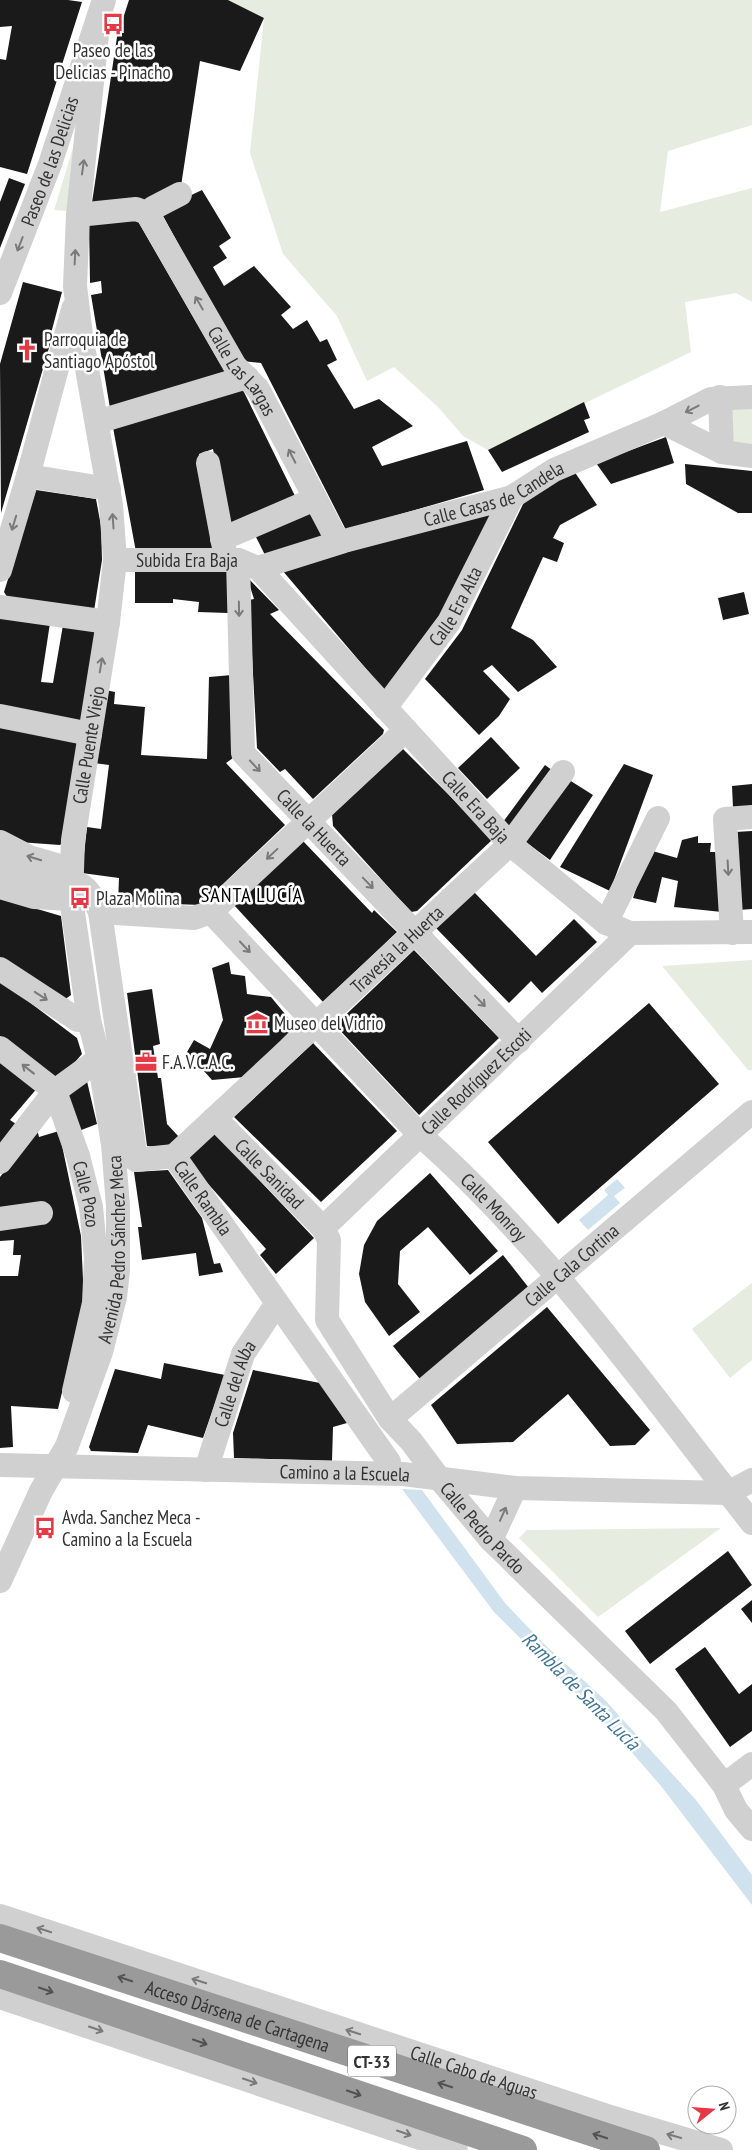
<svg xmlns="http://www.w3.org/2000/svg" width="752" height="2150" font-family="'PT Sans Narrow',sans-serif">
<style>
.green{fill:#e6ecdf}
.water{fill:#cfe2ee}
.building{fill:#1a1a1a}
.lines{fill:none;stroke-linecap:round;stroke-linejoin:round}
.minor{stroke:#d0d0d0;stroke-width:24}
.highway{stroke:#9a9a9a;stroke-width:28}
.oneway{stroke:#7a7a7a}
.oneway2{stroke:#525252}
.labels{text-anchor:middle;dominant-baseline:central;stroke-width:5;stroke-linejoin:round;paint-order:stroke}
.shield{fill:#fff;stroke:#707070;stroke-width:1}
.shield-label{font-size:18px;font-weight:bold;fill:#333}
.poi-label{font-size:19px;fill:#333;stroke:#fff;text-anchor:start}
.street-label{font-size:19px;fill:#333;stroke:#fff}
.neighbourhood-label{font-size:20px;letter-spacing:1px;fill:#000;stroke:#fff}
.water-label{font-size:20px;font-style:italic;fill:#3f7597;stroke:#fff}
</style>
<rect width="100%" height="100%" fill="#fff"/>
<path class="green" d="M228 0H752V125L668 151 660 212 752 188V302L736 293 685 302 691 352 488 450 463 436 438 407 394 367 367 381 337 316 283 254 250 153 264 18Z
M80 125 68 211 54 210Z
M732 408H752V445L731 443Z
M752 960V1070H748L662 966Z
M752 1283V1360L730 1378 692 1329Z
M721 1528 598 1617 519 1538 527 1530Z"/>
<path class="water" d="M617 1179 625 1188 614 1196 620 1203 588 1230 579 1220 608 1195 604 1190Z
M402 1489 422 1490 505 1603 543 1643 604 1699 696 1800 752 1875V1905L661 1786 615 1733 494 1612Z"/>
<path class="building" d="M0 0H68L82 2 27 174 0 167V59L6 60 12 26 0 27Z
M129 0H228L264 18 240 71 200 61 181 186 151 201 91 209 117 37Z
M9 178 25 184 0 248V202Z
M202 190 231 238 219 246 227 258 213 267 224 286 254 266 291 307 281 315 293 329 307 320 320 342 327 339 337 360 327 365 354 409 379 399 413 426 372 447 382 466 467 441 484 490 346 530 261 363 242 361 162 214 164 208Z
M135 216 229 379 111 414 91 295 102 293 101 281 90 283 89 221Z
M23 282 62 292 49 341H51L1 513 0 364Z
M241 386 296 498 228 532 213 449 199 454 216 551 136 552 112 422Z
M584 402 590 418 584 420 589 432 502 472 488 450Z
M666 437 674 463 611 484 596 463Z
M685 464 752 471V513H738L686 484Z
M574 471 597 505 560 525 553 538 564 543 557 562 543 557 511 628 533 640 557 667 518 692 492 665 483 671 510 699 499 716 479 735 425 679 462 630 526 498Z
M36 490 96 499 101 526 102 560 94 611 9 600 4 592Z
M308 510 323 537 265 555 253 531Z
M492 512 443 611 384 690 282 570Z
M135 566 228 568V613L198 612 199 602 173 599V603H135Z
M247 577 279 610 270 614 384 730 383 734 313 799 285 769 280 772 257 748 249 600 254 599Z
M744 592 749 614 723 620 718 598Z
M0 616 50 623 41 682 53 683 63 625 99 630 82 727 0 711Z
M232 675 233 758 226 763 285 825 201 905 118 902 119 878 82 873 87 827 101 829 109 765 94 763 105 690 115 692 114 704 145 707 141 755 207 759 209 677Z
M0 720 82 738 66 839 60 845 18 842 0 832Z
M491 737 520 768 487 799 458 768Z
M403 749 493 839 417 911 411 912 333 826 332 814Z
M624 764 653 775 610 891 560 867Z
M545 765 556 773 513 830 503 822Z
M566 778 593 795 550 860 523 840Z
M752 784V807L733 808 732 786Z
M752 831V909L739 910 735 832Z
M698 836V843H711L710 852H718L722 912 674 907 678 881 662 877 656 903 633 898 649 850 677 858 682 840Z
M303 841 372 913 374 910 397 932 323 1002 234 905Z
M473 891 536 956 574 919 597 942 542 993 531 981 509 1003 436 928Z
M0 898 61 916 71 995 64 1000 0 960Z
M414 950 499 1038 419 1115 335 1025Z
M229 962 231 974 245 976 247 994 271 997 295 1026 245 1077 212 1080 187 1052 194 1040 210 1049 223 1020 212 968Z
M0 980 77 1038 82 1054 57 1083 0 1039Z
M152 989 160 1044 153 1046 158 1078H161L167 1124 179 1137 165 1148 147 1146 127 993Z
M649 1003 719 1084 558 1224 488 1142Z
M313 1043 397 1131 321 1202 234 1117Z
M0 1056 39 1086 10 1120 22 1128 0 1154Z
M86 1077 97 1124 76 1132 62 1091Z
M37 1129 39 1137 59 1131 81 1236 84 1301 58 1409 11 1406 13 1447 0 1448V1276H18L21 1255H13L14 1240 0 1241V1177Z
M213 1131 314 1238 276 1274 260 1255 266 1249 186 1159Z
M168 1170 202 1218 214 1264 220 1263 223 1272 199 1276 196 1253 142 1260 138 1227H142L134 1172Z
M430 1173 498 1251 470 1275 428 1227 400 1251 398 1284 420 1312 389 1336 365 1302 359 1274 364 1245 377 1221Z
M503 1255 529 1288 420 1379 393 1346Z
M547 1307 650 1430 635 1445 610 1446 568 1394 513 1442 457 1444 431 1405Z
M164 1363 225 1375 203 1438 148 1425 138 1453 91 1451 89 1447 115 1369 161 1379Z
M253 1370 320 1383 347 1423 333 1427 332 1461 234 1458 233 1433Z
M728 1551 752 1585 650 1664 625 1631Z
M752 1600V1623L741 1609Z
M705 1647 739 1694 752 1684V1731L730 1747 675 1669Z"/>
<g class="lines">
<g class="minor">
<path d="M147 213 153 208 180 194"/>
<path id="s1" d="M78 215 136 209 147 213 235 366 258 389 338 542"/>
<path id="s2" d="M0 293 50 164 104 0"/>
<path d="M720 397 722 452"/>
<path d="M97 422 247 377"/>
<path d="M664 423 722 452 752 456"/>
<path d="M208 463 225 553"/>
<path d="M28 476 109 489"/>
<path d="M222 539 315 499"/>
<path id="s3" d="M115 560H238L258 568 510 844 606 923 630 933 752 932"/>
<path id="s4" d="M238 560 243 753 519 1041"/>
<path id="s5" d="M258 568 344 541 512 497 554 470 664 423 711 399 752 397"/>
<path d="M0 570 28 476 73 309"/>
<path d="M0 607 108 622"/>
<path id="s6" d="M385 708 449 622 512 497"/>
<path d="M0 716 90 734"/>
<path d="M0 842 29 857 71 869"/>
<path d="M0 866C9 870 19 876 29 878 67 889 80 866 100 912L136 1160 174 1156"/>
<path d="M0 887 34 897 71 899"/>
<path d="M100 912 194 918 211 912 406 730"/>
<path id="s7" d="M211 912 420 1135C548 1248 647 1390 752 1523"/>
<path d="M606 923 658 818"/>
<path d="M732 933 725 819 752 817"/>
<path d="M0 969 78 1020H89"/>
<path id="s8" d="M0 1048 55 1091 78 1156 91 1207 96 1258 94 1303 74 1391"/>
<path id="s9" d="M215 1118 323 1228 329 1240 327 1320 390 1419 411 1441 438 1477 491 1540 666 1711 724 1785 736 1810 752 1829"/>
<path id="s10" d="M174 1156 510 844 563 772"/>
<path id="s11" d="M174 1156 389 1462"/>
<path d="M0 1162 55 1091 99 1059"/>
<path d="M0 1219 41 1213"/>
<path id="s12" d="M323 1228 630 933"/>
<path id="s13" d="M390 1419 752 1112"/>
<path id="s14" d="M0 1465 403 1474 515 1488 728 1493 752 1480"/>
<path id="s15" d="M206 1470 243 1354 277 1303"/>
<path d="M491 1540 515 1488"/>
<path id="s16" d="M0 1581 41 1491 67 1446 101 1352 115 1297 118 1271V1206L113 1144 99 1059 89 1020 71 899 73 840 108 622 115 560 111 505 81 335 75 286 78 215 99 16"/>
<path d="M724 1785 752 1764"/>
<path id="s17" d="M0 1916 607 2116 721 2150"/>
<path d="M0 1997 456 2150"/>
</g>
<g class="highway">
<path id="s18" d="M0 1938 646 2150"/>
<path d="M0 1974 523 2150"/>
</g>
</g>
<defs><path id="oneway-shaft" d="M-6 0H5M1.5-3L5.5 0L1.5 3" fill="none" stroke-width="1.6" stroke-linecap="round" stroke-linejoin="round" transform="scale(1.25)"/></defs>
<g class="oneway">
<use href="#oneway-shaft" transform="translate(83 167) rotate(-82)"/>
<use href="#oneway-shaft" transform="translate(20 244) rotate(111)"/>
<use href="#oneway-shaft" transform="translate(75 257) rotate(-87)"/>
<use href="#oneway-shaft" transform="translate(199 303) rotate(-120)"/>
<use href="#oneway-shaft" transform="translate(692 409) rotate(153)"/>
<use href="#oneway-shaft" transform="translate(292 456) rotate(-117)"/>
<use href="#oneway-shaft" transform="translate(113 521) rotate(-94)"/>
<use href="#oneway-shaft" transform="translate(14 523) rotate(107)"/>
<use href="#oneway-shaft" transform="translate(239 609) rotate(89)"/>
<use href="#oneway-shaft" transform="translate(101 665) rotate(-80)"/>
<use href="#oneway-shaft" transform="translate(255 766) rotate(47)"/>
<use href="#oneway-shaft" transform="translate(272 854) rotate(137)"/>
<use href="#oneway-shaft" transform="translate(34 858) rotate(-163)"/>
<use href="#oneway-shaft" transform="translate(728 868) rotate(87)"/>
<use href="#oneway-shaft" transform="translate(368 883) rotate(46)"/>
<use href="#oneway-shaft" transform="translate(245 947) rotate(47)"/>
<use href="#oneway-shaft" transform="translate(41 996) rotate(33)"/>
<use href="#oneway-shaft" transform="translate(480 1001) rotate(46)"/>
<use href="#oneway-shaft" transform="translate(28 1069) rotate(-142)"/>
<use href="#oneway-shaft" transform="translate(503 1514) rotate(-66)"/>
<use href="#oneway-shaft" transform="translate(44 1930) rotate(-162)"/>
<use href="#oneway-shaft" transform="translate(199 1981) rotate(-162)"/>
<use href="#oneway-shaft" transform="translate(96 2029) rotate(19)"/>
<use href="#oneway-shaft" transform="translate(353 2032) rotate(-162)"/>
<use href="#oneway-shaft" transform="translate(250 2081) rotate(19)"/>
<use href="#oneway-shaft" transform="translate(404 2133) rotate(19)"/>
<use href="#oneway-shaft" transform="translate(674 2136) rotate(-164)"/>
</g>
<g class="oneway2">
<use href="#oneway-shaft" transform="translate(125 1979) rotate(-162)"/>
<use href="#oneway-shaft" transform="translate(46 1990) rotate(19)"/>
<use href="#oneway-shaft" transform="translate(200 2042) rotate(19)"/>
<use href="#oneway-shaft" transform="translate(445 2085) rotate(-162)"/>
<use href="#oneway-shaft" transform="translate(354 2093) rotate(19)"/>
<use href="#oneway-shaft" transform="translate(600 2136) rotate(-162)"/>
</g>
<defs>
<g id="bus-bare" transform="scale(1.725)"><path d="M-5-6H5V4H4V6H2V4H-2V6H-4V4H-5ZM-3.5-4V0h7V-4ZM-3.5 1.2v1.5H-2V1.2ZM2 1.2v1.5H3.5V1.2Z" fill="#e63946" stroke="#fff" stroke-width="2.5" paint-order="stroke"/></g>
<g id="church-bare" transform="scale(1.725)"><path d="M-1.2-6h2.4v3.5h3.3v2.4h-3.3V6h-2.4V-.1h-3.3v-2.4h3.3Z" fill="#e63946" stroke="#fff" stroke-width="2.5" paint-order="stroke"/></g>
<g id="museum-bare" transform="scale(1.725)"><path d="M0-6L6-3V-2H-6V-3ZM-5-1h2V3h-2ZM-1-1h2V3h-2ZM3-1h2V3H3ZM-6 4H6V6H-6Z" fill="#e63946" stroke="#fff" stroke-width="2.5" paint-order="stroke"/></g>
<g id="office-bare" transform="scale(1.725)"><path d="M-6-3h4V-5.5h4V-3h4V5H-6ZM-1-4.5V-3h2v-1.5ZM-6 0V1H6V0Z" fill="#e63946" stroke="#fff" stroke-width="2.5" paint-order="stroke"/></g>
</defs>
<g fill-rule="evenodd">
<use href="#bus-bare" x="113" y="24"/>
<use href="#church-bare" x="27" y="350"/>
<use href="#bus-bare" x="80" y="898"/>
<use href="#museum-bare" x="257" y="1023"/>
<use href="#office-bare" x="146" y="1062"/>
<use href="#bus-bare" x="45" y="1528"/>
</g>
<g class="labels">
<rect class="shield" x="348" y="2045.5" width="48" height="31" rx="4"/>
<g class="shield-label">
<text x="372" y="2061">CT-33</text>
</g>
<g class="poi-label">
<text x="113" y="50" text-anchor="middle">Paseo de las<tspan x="113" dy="22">Delicias - Pinacho</tspan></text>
<text x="44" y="339">Parroquia de<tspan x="44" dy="22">Santiago Apóstol</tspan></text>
<text x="96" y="898">Plaza Molina</text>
<text x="274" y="1023">Museo del Vidrio</text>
<text x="162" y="1062">F.A.V.C.A.C.</text>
<text x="62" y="1517">Avda. Sanchez Meca -<tspan x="62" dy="22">Camino a la Escuela</tspan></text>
</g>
<g class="street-label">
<text stroke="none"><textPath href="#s2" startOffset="141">Paseo de las Delicias</textPath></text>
<text stroke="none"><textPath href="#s1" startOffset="255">Calle Las Largas</textPath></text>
<text stroke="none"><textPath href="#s5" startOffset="248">Calle Casas de Candela</textPath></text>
<text stroke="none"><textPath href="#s3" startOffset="72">Subida Era Baja</textPath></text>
<text stroke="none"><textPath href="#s6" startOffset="124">Calle Era Alta</textPath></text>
<text stroke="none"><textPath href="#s16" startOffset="865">Calle Puente Viejo</textPath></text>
<text stroke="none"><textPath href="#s3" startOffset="468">Calle Era Baja</textPath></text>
<text stroke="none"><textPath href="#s4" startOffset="296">Calle la Huerta</textPath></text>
<text stroke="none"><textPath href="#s10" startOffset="304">Travesía la Huerta</textPath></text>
<text stroke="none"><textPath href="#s12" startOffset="212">Calle Rodríguez Escoti</textPath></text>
<text stroke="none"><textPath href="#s9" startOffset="78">Calle Sanidad</textPath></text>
<text stroke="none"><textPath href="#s8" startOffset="178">Calle Pozo</textPath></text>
<text stroke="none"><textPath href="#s11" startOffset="51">Calle Rambla</textPath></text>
<text stroke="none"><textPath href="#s7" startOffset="409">Calle Monroy</textPath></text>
<text stroke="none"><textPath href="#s16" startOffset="355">Avenida Pedro Sánchez Meca</textPath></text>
<text stroke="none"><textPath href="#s13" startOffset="238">Calle Cala Cortina</textPath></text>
<text stroke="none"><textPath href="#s15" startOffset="91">Calle del Alba</textPath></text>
<text stroke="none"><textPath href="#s14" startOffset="345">Camino a la Escuela</textPath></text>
<text stroke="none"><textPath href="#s9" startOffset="508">Calle Pedro Pardo</textPath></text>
<text stroke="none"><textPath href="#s18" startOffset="250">Acceso Dársena de Cartagena</textPath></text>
<text stroke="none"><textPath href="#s17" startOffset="499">Calle Cabo de Aguas</textPath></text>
</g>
<g class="neighbourhood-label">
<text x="252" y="895">SANTA LUCÍA</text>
</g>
<g class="water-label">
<text transform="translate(581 1691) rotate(45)">Rambla de Santa Lucía</text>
</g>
</g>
<g transform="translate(712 2110) rotate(73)"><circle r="24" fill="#ffffff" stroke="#adadad"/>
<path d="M0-4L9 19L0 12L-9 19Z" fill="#e63946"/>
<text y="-8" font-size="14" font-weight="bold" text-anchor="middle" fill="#333333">N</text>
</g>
</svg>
